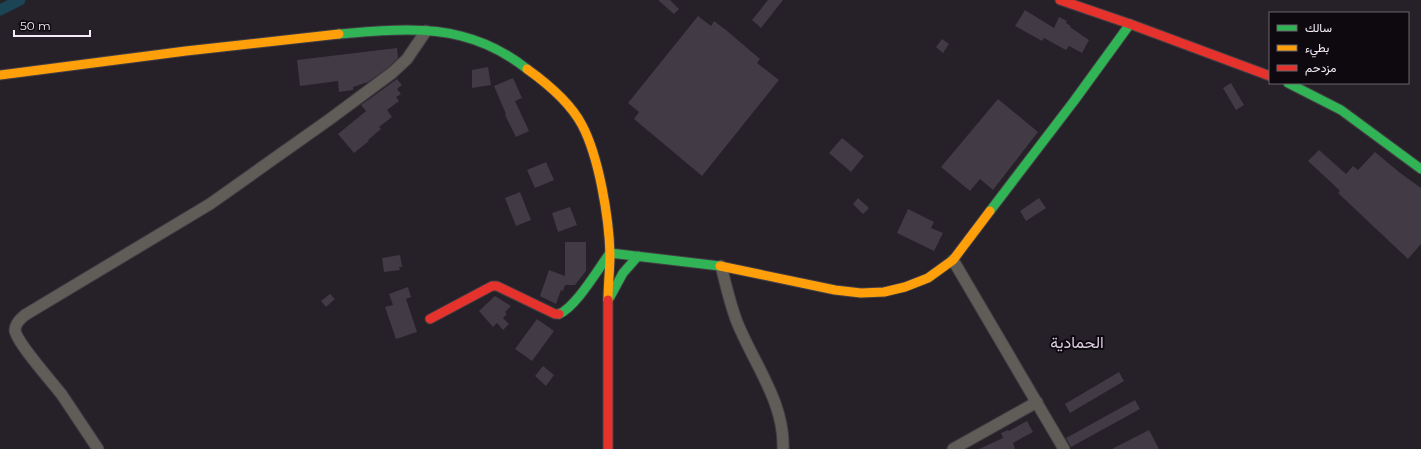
<svg xmlns="http://www.w3.org/2000/svg" width="1421" height="449" font-family="Montserrat,Vazirmatn,sans-serif">
<style>
.lines{fill:none;stroke-linecap:round;stroke-linejoin:round}
.canal{stroke:#1b4455;stroke-width:11}
.building{fill:#423a44}
.street-casing{stroke:#423e44;stroke-width:13}
.fast-casing{stroke:#423e44;stroke-width:11}
.slow-casing{stroke:#423e44;stroke-width:11}
.jam-casing{stroke:#423e44;stroke-width:11}
.street{stroke:#605d59;stroke-width:11}
.fast{stroke:#30b455;stroke-width:9}
.slow{stroke:#ff9f0a;stroke-width:9}
.jam{stroke:#e5322d;stroke-width:9}
.labels{text-anchor:middle;dominant-baseline:central;stroke-width:4;stroke-linejoin:round;paint-order:stroke}
.quarter-label{font-size:16px;fill:#dccee2;stroke:#0e090f}
</style>
<rect width="100%" height="100%" fill="#262028"/>
<g class="lines">
<path class="canal" d="M0 10 20 0"/>
</g>
<path class="building" d="M658 0H670L679 9 674 14Z
M768 0H783L761 28 752 20Z
M1025 10 1054 28 1059 17 1067 21 1066 23 1071 26 1070 27 1089 40 1082 53 1069 46 1066 50 1044 38 1042 41 1015 26Z
M698 16 711 26 714 21 726 30 760 59 757 63 779 80 702 176 634 119 639 112 628 103Z
M942 39 949 44 943 53 936 47Z
M397 48 398 58 388 68 368 82 353 87V90L339 92 338 81 300 86 297 60Z
M488 67 491 85 472 88V70Z
M513 78 522 98 515 101 529 131 516 137 505 115 506 114 494 86Z
M397 79 402 85 397 89 401 94 396 97 399 101 387 110 392 117 379 127 381 129 368 140 369 141 354 153 338 134 366 111 361 105Z
M1231 83 1244 105 1236 110 1223 88Z
M998 99 1038 132 993 190 980 179 970 191 941 167Z
M842 138 864 156 851 172 829 153Z
M1319 150 1346 174 1353 166 1358 170 1375 152 1399 172 1421 188V244L1408 259 1338 193 1340 191 1335 186 1308 161Z
M546 162 554 180 535 188 527 170Z
M520 192 531 220 516 226 505 198Z
M858 198 869 208 863 214 853 204Z
M1039 198 1046 208 1026 221 1020 211Z
M570 207 577 225 558 232 552 213Z
M908 209 934 222 931 228 943 233 934 251 897 233Z
M565 242H586V271L575 285H565L563 291 561 290 556 304 540 296 549 270 565 276Z
M400 255 402 267H399L400 270 384 272 382 258Z
M408 287 411 297 406 299 417 332 396 339 385 307 393 305 389 294Z
M330 294 335 299 326 307 321 301Z
M495 296 511 306 505 312 507 314 503 318 509 324 503 330 497 323 493 327 479 311Z
M537 319 554 331 532 361 515 349Z
M543 366 554 375 546 386 535 376Z
M1119 372 1124 381 1070 413 1065 404Z
M1135 400 1140 409 1071 447 1066 438Z
M1027 421 1033 432 1013 443 1015 449H979L1003 438 1001 433 1008 430 1009 431Z
M1149 430 1159 449H1112Z"/>
<g class="lines">
<g class="street-casing">
<path id="street" d="M953 260 1064 449
M721 266C726 285 730 304 737 322 754 364 785 403 783 449
M98 449C86 431 74 413 62 395 53 383 16 342 15 330 15 324 20 319 25 315L210 204 330 119 392 73 407 59 426 31
M953 449 1037 402"/>
</g>
<g class="fast-casing">
<path id="fast" d="M339 34C377 31 424 26 461 36 485 42 508 54 527 69
M1288 83 1341 110 1421 169
M990 211 1074 101 1130 24
M610 297 623 273 638 256
M559 314C576 307 598 269 610 253L720 266"/>
</g>
<g class="slow-casing">
<path id="slow" d="M527 69C548 84 570 102 582 125 599 157 609 218 610 254 610 269 608 284 608 300
M0 75 186 51 339 34
M720 266 835 290 861 293 884 292 905 287 928 278 953 260 990 211"/>
</g>
<g class="jam-casing">
<path id="jam" d="M1060 0 1130 24 1270 76
M430 319 492 286H497L555 314H559
M608 449V300"/>
</g>
<use href="#street" class="street"/>
<use href="#fast" class="fast"/>
<use href="#slow" class="slow"/>
<use href="#jam" class="jam"/>
</g>
<g class="labels">
<g class="quarter-label">
<text x="1077" y="342">الحمادية</text>
</g>
</g>
<rect x="1269" y="12" width="140" height="72" fill="#0e090f" stroke="#6a646c"/>
<rect x="1277" y="25" width="20" height="6" fill="#30b455" stroke="#6a646c"/>
<text x="1305" y="32" font-size="12" fill="#f4edf7">سالك</text>
<rect x="1277" y="45" width="20" height="6" fill="#ff9f0a" stroke="#6a646c"/>
<text x="1305" y="52" font-size="12" fill="#f4edf7">بطيء</text>
<rect x="1277" y="65" width="20" height="6" fill="#e5322d" stroke="#6a646c"/>
<text x="1305" y="72" font-size="12" fill="#f4edf7">مزدحم</text>
<path d="M14 30v6h76v-6" fill="none" stroke="#f4edf7" stroke-width="2"/>
<text x="20" y="30" font-size="12" fill="#f4edf7" stroke="#0e090f" stroke-width="3" paint-order="stroke">50 m</text>
</svg>
